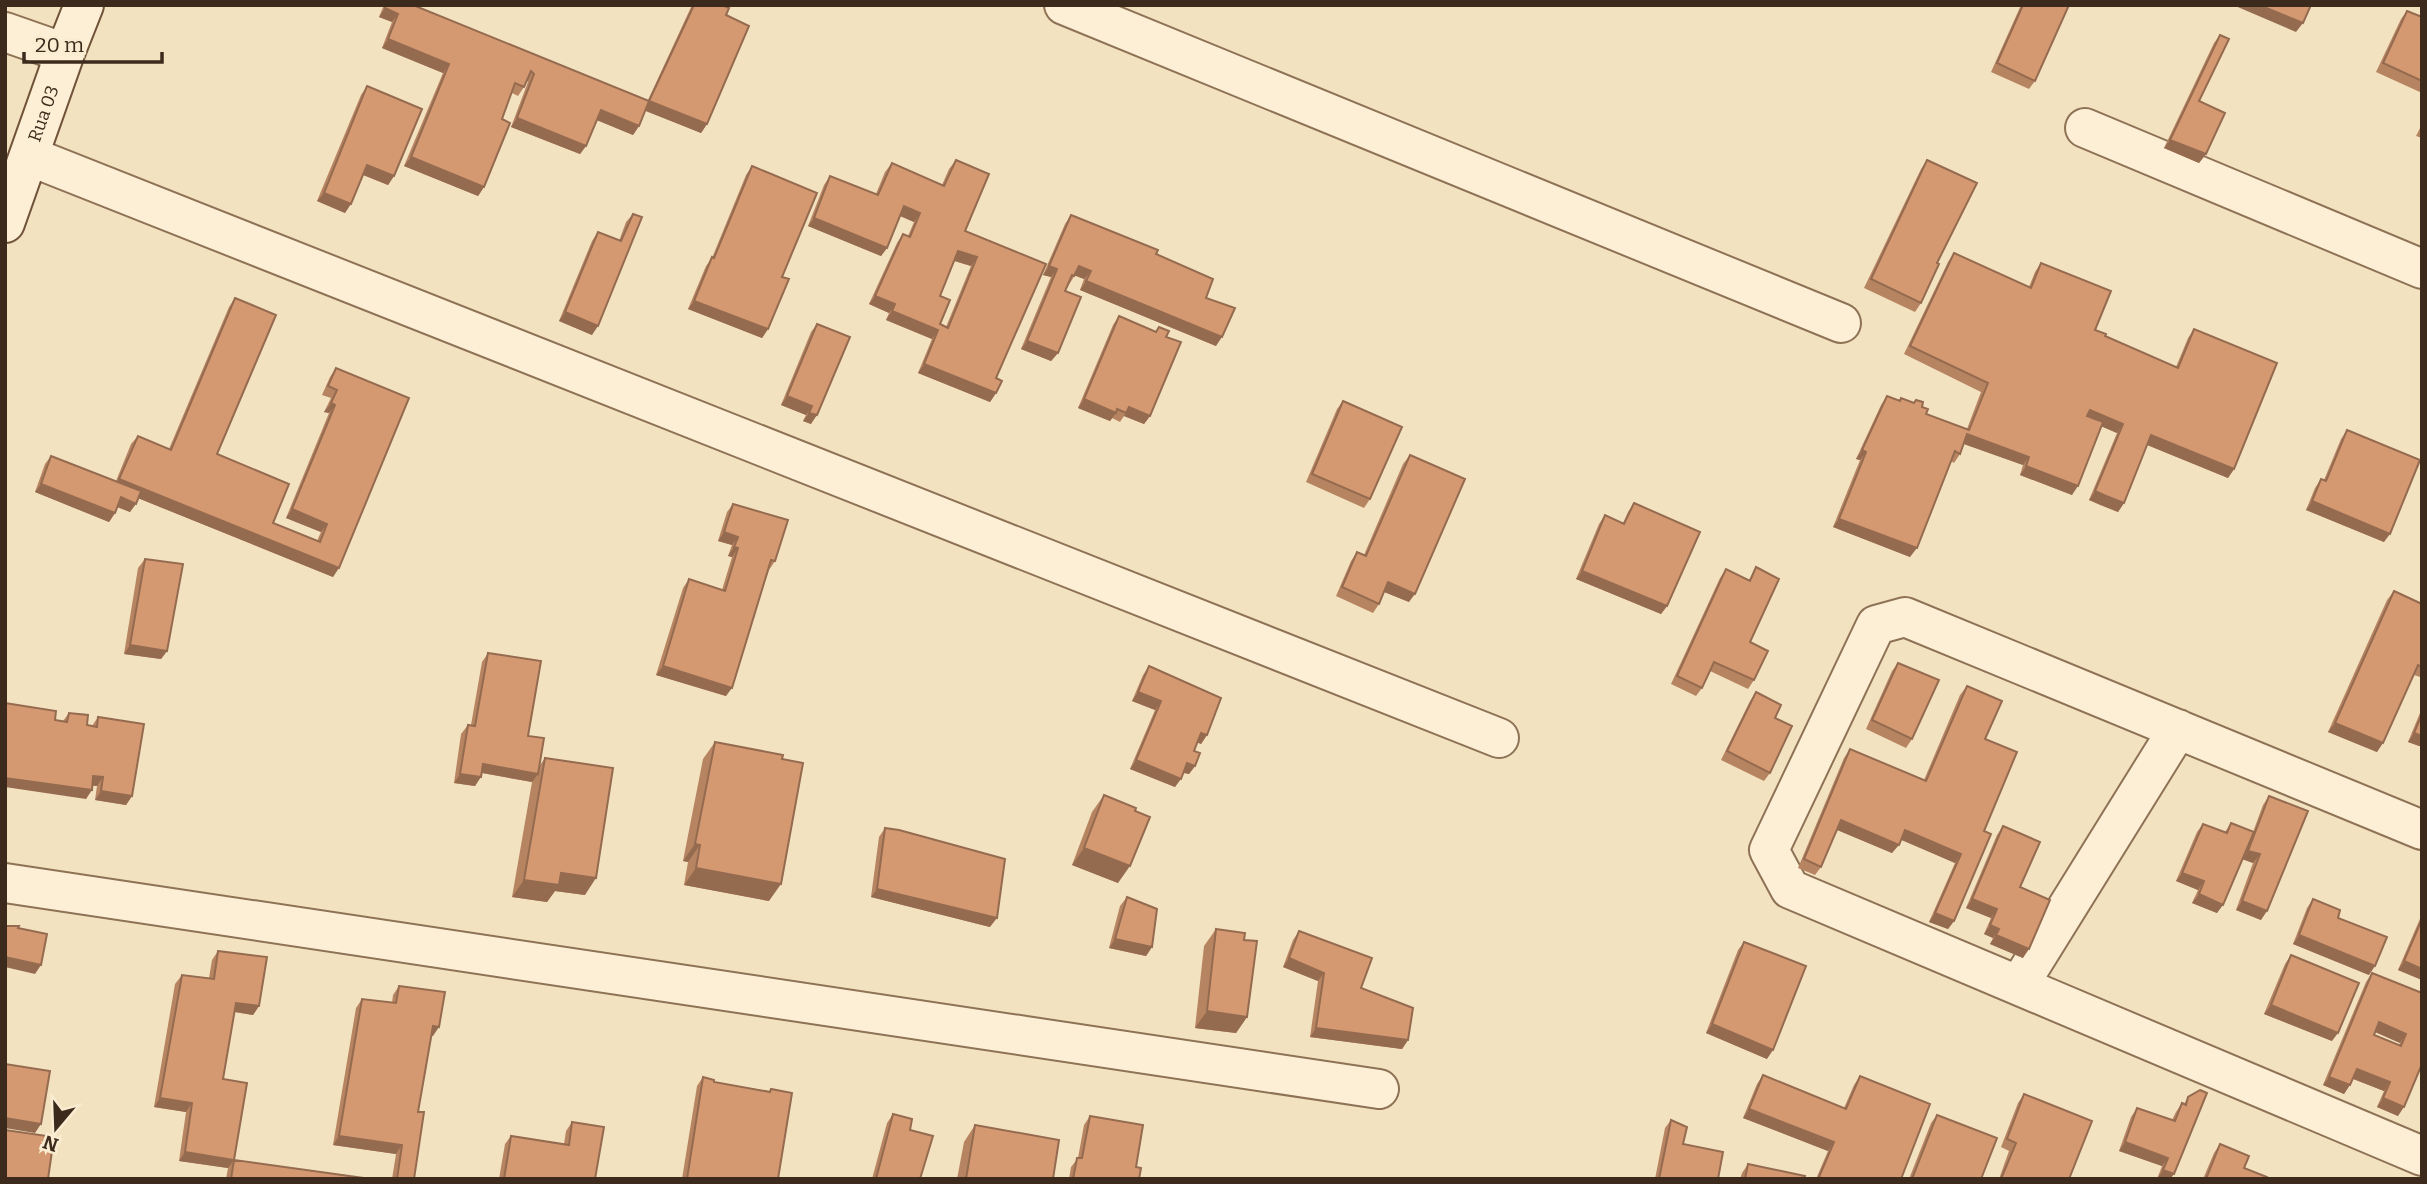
<svg xmlns="http://www.w3.org/2000/svg" width="2427" height="1184" font-family="Bitter,serif">
<style>
.lines{fill:none;stroke-linecap:round;stroke-linejoin:round}
.street-casing{stroke:#8e7256;stroke-width:42}
.secondary-casing{stroke:#705339;stroke-width:42}
.street{stroke:#fcefd5;stroke-width:38}
.secondary{stroke:#fcefd5;stroke-width:38}
.wall{fill:#b78462;fill-rule:evenodd}
.shaded-wall{fill:#956b50}
.building{fill:#d59972;stroke:#956b50;stroke-width:2;fill-rule:evenodd}
.labels{text-anchor:middle;dominant-baseline:central;stroke-width:5;stroke-linejoin:round;paint-order:stroke}
.street-label{font-size:18px;fill:#3c2b1c;stroke:#f9ecd1}
</style>
<rect width="100%" height="100%" fill="#f3e2c0"/>
<g class="lines">
<g class="street-casing">
<path id="street" d="M1064 5 1841 323
M5 32 65 53
M2085 128 2422 269
M29 156 1499 738
M2422 830 1905 617 1876 625 1769 850 1790 889 2422 1156
M5 883 1379 1089
M2019 985 2178 729"/>
</g>
<g class="secondary-casing">
<g id="secondary">
<path id="s1" d="M5 223 65 53 84 5"/>
</g>
</g>
<use href="#street" class="street"/>
<use href="#secondary" class="secondary"/>
</g>
<path class="wall" d="M384 5H413L648 100 692 5H722L726 15 707 124 701 133 645 110 639 126 633 135 597 120 586 146 580 154 511 127 528 82 527 81 524 87 518 96 512 93 502 119 484 187 478 196 404 166 443 73 382 48 392 22 379 17Z
M2021 5H2069L2035 81 2029 89 1991 72Z
M2407 11 2422 17V93L2376 72 2401 19Z
M2220 35 2199 101 2206 154 2199 163 2164 148 2214 43Z
M367 86 394 176 388 185 363 175 345 213 317 201 361 95Z
M2422 124V138L2416 136Z
M956 160 965 231 1046 264 996 378V393L990 402 918 373 932 339 886 320 889 313 869 304 897 243 903 234 908 236 914 222 900 216 887 248 881 256 808 226 824 185 830 176 876 194 885 172 892 163 942 185 949 169ZM954 261 971 266 946 327 940 324V296Z
M1927 160 1937 263 1921 303 1915 312 1864 288 1921 169Z
M752 166 768 329 762 338 688 309 706 266 712 258 746 175Z
M633 214 592 335 559 321 592 241 598 232 619 241 626 222Z
M1071 215 1156 254 1206 298 1216 346 1080 290 1084 279 1075 275 1065 291 1058 353 1051 361 1021 349 1051 277 1043 275 1065 224Z
M1954 253 2029 287 2035 272 2041 263 2095 330 2105 336 2176 367 2188 338 2194 329 2234 469 2228 478 2147 445 2124 503 2118 512 2100 505 2089 500 2117 433 2101 426 2072 495 2020 475 2023 465 1964 444 1960 454 1954 463 1951 461 1910 557 1833 527 1860 460 1856 459 1881 405 1887 396 1899 400 1901 398 1913 403 1916 400 1922 407 1926 414 1967 429 1981 392 1904 354 1948 262Z
M235 298 217 454 273 523 317 541 321 532 286 518 329 413 324 412 331 398 322 395 330 377 336 368 409 398 333 577 138 498 130 512 117 507 115 513 109 522 35 492 45 464 51 456 116 481 131 444 138 436 169 449 229 307Z
M1119 316 1155 332 1159 327 1166 337 1150 416 1144 424 1124 416 1120 422 1112 418 1110 421 1078 408 1113 325Z
M817 324 811 424 803 421 806 415 781 405 811 332Z
M1343 401 1370 499 1364 508 1306 482 1337 409Z
M2347 430 2384 542 2306 510 2315 488 2321 479 2324 480 2341 439Z
M1410 455 1409 602 1384 592 1379 604 1373 613 1336 596 1351 561 1357 552 1364 555 1403 464Z
M1634 503 1667 606 1661 614 1576 579 1599 524 1605 515 1623 523 1628 512Z
M733 504 775 561 769 570 726 696 656 675 683 588 689 579 722 590 732 557 728 556 732 545 718 541 727 512Z
M145 559 167 651 161 659 124 654 138 568Z
M1756 567 1750 642 1754 680 1748 689 1710 671 1702 688 1696 696 1671 684 1720 578 1726 569 1749 580Z
M2394 591 2422 604V674L2420 677 2414 675 2377 752 2328 732 2387 600Z
M488 653 528 736 540 765 545 758 585 895 555 891 547 902 512 897 532 782 482 773 475 786 454 783 461 734 468 725H471L482 662Z
M1898 663 1912 739 1906 748 1866 729 1892 671Z
M1149 666 1207 735 1201 744 1197 742 1194 751 1195 766 1189 774 1183 773 1175 787 1130 769 1155 710 1132 701 1143 675Z
M1967 686 1985 739 1984 831 1954 921 1948 929 1929 922 1955 863 1901 839 1892 853 1837 830 1821 867 1815 875 1798 868 1844 758 1850 749 1924 780 1960 695Z
M1756 692 1775 718 1770 773 1764 781 1721 760 1750 701Z
M2422 708V747L2408 742Z
M69 713 87 725 92 726 98 717 132 796 126 805 95 800 97 786H92L86 799 55 720 63 721Z
M715 742 769 901 684 885 688 862 683 861 703 759Z
M1104 795 1118 883 1072 865 1092 812Z
M2269 796 2261 920 2236 910 2253 863 2242 859 2217 913 2192 903 2198 890 2176 881 2197 832 2203 824 2225 832 2231 823 2253 832 2263 805Z
M2003 826 2020 887 2023 958 1990 944 1993 938 1984 934 1991 918 1966 908 1997 835Z
M885 828 990 927 871 897 879 837Z
M1127 897 1152 947 1146 956 1109 948 1120 906Z
M2313 899 2338 918 2369 975 2293 944 2307 908Z
M2422 914V980L2398 970Z
M1216 929 1244 940 1247 1017 1236 1033 1195 1028 1204 946Z
M1299 931 1408 1040 1402 1049 1310 1037 1318 981 1283 967 1293 940Z
M1744 942 1767 1059 1706 1033 1738 950Z
M218 951 259 1006 253 1015 234 1012 223 1079 234 1160 371 1179H226L228 1168 179 1161 186 1112 154 1107 175 984 182 975 209 978 212 960Z
M2291 955 2332 1041 2264 1014 2285 964Z
M2372 973 2422 993 2398 1116 2377 1107 2384 1091 2353 1079 2344 1094 2323 1085 2366 982ZM2375 1032 2400 1043 2399 1045 2374 1035Z
M399 986 433 1036H431L418 1112 414 1179H392L396 1154 333 1145 356 1008 362 999 392 1003 393 995Z
M1763 1075 1844 1108 1854 1085 1860 1076 1901 1179H1816L1828 1151 1743 1118 1757 1084Z
M703 1077 714 1082 769 1091 771 1089 778 1179H682L697 1086Z
M2024 1094 2069 1179H1999L2009 1151 2001 1147 2018 1103Z
M2188 1097 2174 1174 2170 1179H2157L2162 1166 2119 1151 2131 1117 2137 1108 2172 1120 2176 1112 2182 1103 2184 1104Z
M893 1114 910 1130 920 1179H872L887 1123Z
M1937 1115 1981 1179H1909L1931 1123Z
M1090 1116 1136 1167 1139 1179H1069L1071 1167 1078 1158 1084 1125Z
M1671 1120 1683 1144 1718 1179H1655L1665 1128Z
M572 1122 595 1179H499L505 1144 511 1136 564 1144 566 1131Z
M975 1125 1053 1179H957L964 1142Z
M2220 1144 2244 1168 2266 1179H2203L2214 1153Z
M1748 1164 1804 1179H1740L1742 1173Z"/>
<path class="shaded-wall" d="M2233 5H2259L2303 23 2296 32Z
M385 8 398 14 392 22 379 17Z
M388 39 449 64 443 73 382 48Z
M649 101 707 124 701 133 643 110Z
M601 110 639 126 633 135 594 119Z
M517 118 586 146 580 154 511 127Z
M2170 140 2206 154 2199 163 2164 148Z
M411 157 484 187 478 196 404 166Z
M367 165 394 176 388 185 361 174Z
M324 193 351 204 345 213 317 201Z
M904 206 920 213 914 222 898 215Z
M814 218 887 248 881 256 808 226Z
M958 251 977 257 971 266 952 260Z
M1049 266 1057 269 1051 277 1043 275Z
M1079 266 1091 271 1084 279 1073 275Z
M1086 281 1222 337 1216 346 1080 290Z
M875 296 895 304 889 313 869 304Z
M694 301 768 329 762 338 688 309Z
M892 311 938 330 932 339 886 320Z
M565 312 598 326 592 335 559 321Z
M1027 341 1058 353 1051 361 1021 349Z
M924 364 996 393 990 402 918 373Z
M787 396 812 406 806 415 781 405Z
M1084 399 1116 413 1110 421 1078 408Z
M331 403 335 405 329 413 324 412Z
M1129 407 1150 416 1144 424 1124 416Z
M2090 410 2123 424 2117 433 2084 419Z
M809 413 817 415 811 424 803 421Z
M1967 434 2029 457 2023 465 1961 443Z
M2151 435 2234 469 2228 478 2145 444Z
M1862 450 1866 452 1860 460 1856 459Z
M2026 466 2078 486 2072 495 2020 475Z
M119 479 339 568 333 577 113 488Z
M41 484 115 513 109 522 35 492Z
M2095 491 2124 503 2118 512 2089 500Z
M121 497 136 504 130 512 115 506Z
M2312 501 2390 534 2384 542 2306 510Z
M292 509 327 524 321 532 286 518Z
M1839 519 1917 548 1910 557 1833 527Z
M724 532 738 537 732 545 718 541Z
M734 547 738 548 732 557 728 556Z
M1582 571 1667 606 1661 614 1576 579Z
M1388 582 1415 594 1409 602 1382 591Z
M130 645 167 651 161 659 124 654Z
M663 666 732 688 726 696 656 675Z
M1138 692 1161 701 1155 710 1132 701Z
M2335 723 2383 743 2377 752 2328 732Z
M1201 733 1207 735 1201 744 1194 741Z
M2414 733 2422 736V747L2408 742Z
M1136 760 1181 779 1175 787 1130 769Z
M1187 763 1195 766 1189 774 1181 772Z
M483 764 538 774 532 782 477 772Z
M460 774 481 777 475 786 454 783Z
M93 776 103 777 97 786 87 785Z
M5 778 92 790 86 799 5 787Z
M101 791 132 796 126 805 95 800Z
M1841 820 1899 845 1892 853 1835 829Z
M1905 830 1961 854 1955 863 1899 839Z
M695 844 700 845 688 862 683 861Z
M1084 848 1130 866 1118 883 1072 865Z
M2248 851 2260 854 2253 863 2242 859Z
M696 868 781 884 769 901 684 885Z
M561 873 596 878 585 895 555 891 547 902 512 897 524 880Z
M2182 873 2204 881 2198 890 2176 881Z
M877 889 997 918 990 927 871 897Z
M2199 894 2223 905 2217 913 2192 903Z
M1972 899 1997 909 1991 918 1966 908Z
M2242 901 2267 911 2261 920 2236 910Z
M1935 913 1954 921 1948 929 1929 922Z
M1990 925 1999 929 1993 938 1984 934Z
M1996 935 2029 949 2023 958 1990 944Z
M2299 935 2375 966 2369 975 2293 944Z
M1115 939 1152 947 1146 956 1109 948Z
M5 957 41 965 35 974 5 967Z
M1289 958 1324 973 1318 981 1283 967Z
M2404 961 2422 969V980L2398 970Z
M236 1003 259 1006 253 1015 230 1011Z
M2271 1005 2338 1033 2332 1041 2264 1014Z
M1207 1011 1247 1017 1236 1033 1195 1028Z
M2379 1022 2406 1034 2400 1043 2373 1031Z
M1712 1024 1773 1050 1767 1059 1706 1033Z
M433 1026 439 1027 433 1036 427 1035Z
M1316 1028 1408 1040 1402 1049 1310 1037Z
M2357 1069 2390 1082 2384 1091 2351 1078Z
M2329 1077 2350 1085 2344 1094 2323 1085Z
M160 1098 192 1103 186 1112 154 1107Z
M2383 1098 2404 1107 2398 1116 2377 1107Z
M1749 1109 1834 1142 1828 1151 1743 1118Z
M5 1118 41 1124 35 1133 5 1128Z
M339 1136 402 1145 396 1154 333 1145Z
M2125 1142 2168 1158 2162 1166 2119 1151Z
M185 1152 234 1160 228 1168 179 1161Z
M2163 1170 2174 1174 2170 1179H2157Z"/>
<path class="building" d="M387 5H413L649 101 639 126 601 110 586 146 517 118 534 74 531 71 524 87 515 83 502 119 510 123 484 187 411 157 449 64 388 39 398 14 385 8Z
M694 5H722L729 8 726 15 749 26 707 124 649 101Z
M2023 5H2069L2035 81 1997 63Z
M2259 5H2311L2303 23Z
M2407 11 2422 17V81L2383 63Z
M2220 35 2229 39 2199 101 2225 113 2206 154 2170 140Z
M367 86 422 109 394 176 367 165 351 204 324 193Z
M956 160 989 174 965 231 1046 264 996 378 1002 381 996 393 924 364 938 330 892 311 895 304 875 296 903 234 910 237 920 213 904 206 887 248 814 218 830 176 878 195 892 163 944 186ZM958 251 977 257 948 328 940 324 950 300 940 296Z
M1927 160 1977 183 1937 263 1939 264 1921 303 1871 279Z
M752 166 817 193 782 277 789 279 768 329 694 301 712 257 714 258Z
M633 214 642 217 598 326 565 312 598 232 621 241Z
M1071 215 1158 250 1156 254 1213 279 1206 298 1235 308 1222 337 1086 281 1091 271 1079 266 1074 276 1072 275 1065 291 1081 297 1058 353 1027 341 1057 269 1049 266Z
M1954 253 2031 288 2041 263 2111 291 2095 330 2106 334 2105 336 2178 368 2194 329 2277 363 2234 469 2151 435 2124 503 2106 496 2095 491 2123 424 2090 410 2087 416 2103 422 2078 486 2026 466 2029 457 1967 434 1960 454 1955 451 1917 548 1839 519 1866 452 1862 450 1887 396 1900 401 1901 398 1914 403 1916 400 1923 402 1922 407 1928 409 1926 414 1969 430 1988 383 1910 346Z
M235 298 276 315 217 454 289 484 273 523 320 542 327 524 292 509 335 405 331 403 337 390 328 386 336 368 409 398 339 568 119 479 138 436 171 450Z
M1119 316 1156 332 1159 327 1169 331 1166 337 1181 342 1150 416 1129 407 1126 413 1117 409 1116 413 1084 399Z
M817 324 850 337 817 415 809 413 812 406 787 396Z
M1343 401 1402 427 1370 499 1312 474Z
M2347 430 2420 460 2390 534 2312 501 2321 479 2326 481Z
M1410 455 1465 479 1415 594 1388 582 1379 604 1342 587 1357 552 1366 556Z
M51 456 141 491 136 504 121 497 115 513 41 484Z
M1634 503 1700 532 1667 606 1582 571 1605 515 1624 524Z
M733 504 788 520 775 561 771 560 732 688 663 666 689 579 725 591 738 548 734 547 738 537 724 532Z
M145 559 183 564 167 651 130 645Z
M1756 567 1779 579 1750 642 1768 651 1754 680 1714 662 1702 688 1677 676 1726 569 1750 581Z
M2394 591 2422 604V667L2418 665 2383 743 2335 723Z
M488 653 541 661 528 736 544 738 538 774 483 764 481 777 460 774 468 725 475 726Z
M1898 663 1939 680 1912 739 1872 720Z
M1149 666 1221 698 1207 735 1201 733 1194 751 1200 753 1195 766 1187 763 1181 779 1136 760 1161 701 1138 692Z
M1967 686 2002 701 1985 739 2017 752 1984 831 1991 834 1954 921 1935 913 1961 854 1905 830 1899 845 1841 820 1821 867 1804 859 1850 749 1926 781Z
M1756 692 1781 705 1775 718 1792 726 1770 773 1727 751Z
M5 703 56 711 55 720 67 722 69 713 88 715 87 725 97 727 98 717 144 724 132 796 101 791 103 777 93 776 92 790 5 778Z
M2422 714V736L2414 733Z
M715 742 783 755 782 759 803 763 781 884 696 868 700 845 695 844Z
M545 758 613 768 596 878 561 873 559 885 524 880Z
M1104 795 1136 808 1135 811 1150 817 1130 866 1084 848Z
M2269 796 2308 811 2267 911 2242 901 2260 854 2248 851Z
M2231 823 2254 832 2223 905 2199 894 2204 881 2182 873 2203 824 2227 833Z
M2003 826 2040 842 2020 887 2050 900 2029 949 1996 935 1999 929 1990 925 1997 909 1972 899Z
M885 828 899 830 1005 859 997 918 877 889Z
M1127 897 1157 909 1152 947 1115 939Z
M2313 899 2340 910 2338 918 2387 937 2375 966 2299 935Z
M2422 919V969L2404 961Z
M5 926H19L18 928 47 934 41 965 5 957Z
M1216 929 1245 933 1244 940 1257 941 1247 1017 1207 1011Z
M1299 931 1372 958 1361 988 1413 1008 1408 1040 1316 1028 1324 973 1289 958Z
M1744 942 1806 966 1773 1050 1712 1024Z
M218 951 267 957 259 1006 236 1003 223 1079 247 1083 234 1160 371 1179H231L234 1160 185 1152 192 1103 160 1098 182 975 214 979Z
M2291 955 2359 983 2338 1033 2271 1005Z
M2372 973 2422 993V1064L2404 1107 2383 1098 2390 1082 2357 1069 2350 1085 2329 1077ZM2379 1022 2406 1034 2401 1046 2374 1035Z
M399 986 445 992 439 1027 433 1026 418 1112H424L414 1179H397L402 1145 339 1136 362 999 396 1003Z
M5 1064 50 1071 41 1124 5 1118Z
M1763 1075 1846 1109 1860 1076 1930 1104 1901 1179H1823L1819 1177 1834 1142 1749 1109Z
M703 1077 714 1080V1082L770 1092 771 1089 792 1093 778 1179H687Z
M2200 1090 2207 1093 2174 1174 2163 1170 2168 1158 2125 1142 2137 1108 2175 1121 2182 1103 2186 1105 2188 1097Z
M2024 1094 2092 1121 2069 1179H2001L2016 1143 2007 1139Z
M893 1114 912 1119 910 1130 933 1136 920 1179H876Z
M1937 1115 1997 1138 1981 1179H1912Z
M1090 1116 1143 1125 1136 1167 1141 1168 1139 1179H1073L1077 1158H1082Z
M1671 1120 1687 1127 1683 1144 1723 1152 1718 1179H1659Z
M572 1122 604 1127 595 1179H504L511 1136 569 1145Z
M975 1125 1059 1140 1053 1179H966Z
M5 1130 54 1137 48 1179H5Z
M2220 1144 2249 1156 2244 1168 2267 1177 2266 1179H2206Z
M1748 1164 1805 1176 1804 1179H1745Z"/>
<g class="labels">
<g class="street-label">
<text stroke="none"><textPath href="#s1" startOffset="116">Rua 03</textPath></text>
</g>
</g>
<rect width="2427" height="1184" fill="none" stroke="#3c2b1c" stroke-width="14"/>
<g transform="translate(56 1128) rotate(199)" stroke="#f9ecd1" stroke-width="5" paint-order="stroke">
<path d="M0-5L12 26L0 18L-12 26Z" fill="#3c2b1c"/>
<text y="-10" font-size="19" font-weight="bold" text-anchor="middle" fill="#3c2b1c">N</text>
</g>
<path d="M24 52v10h138v-10" fill="none" stroke="#3c2b1c" stroke-width="3.5"/>
<text x="35" y="52" font-size="21" fill="#3c2b1c" stroke="#f9ecd1" stroke-width="5" paint-order="stroke">20 m</text>
</svg>
